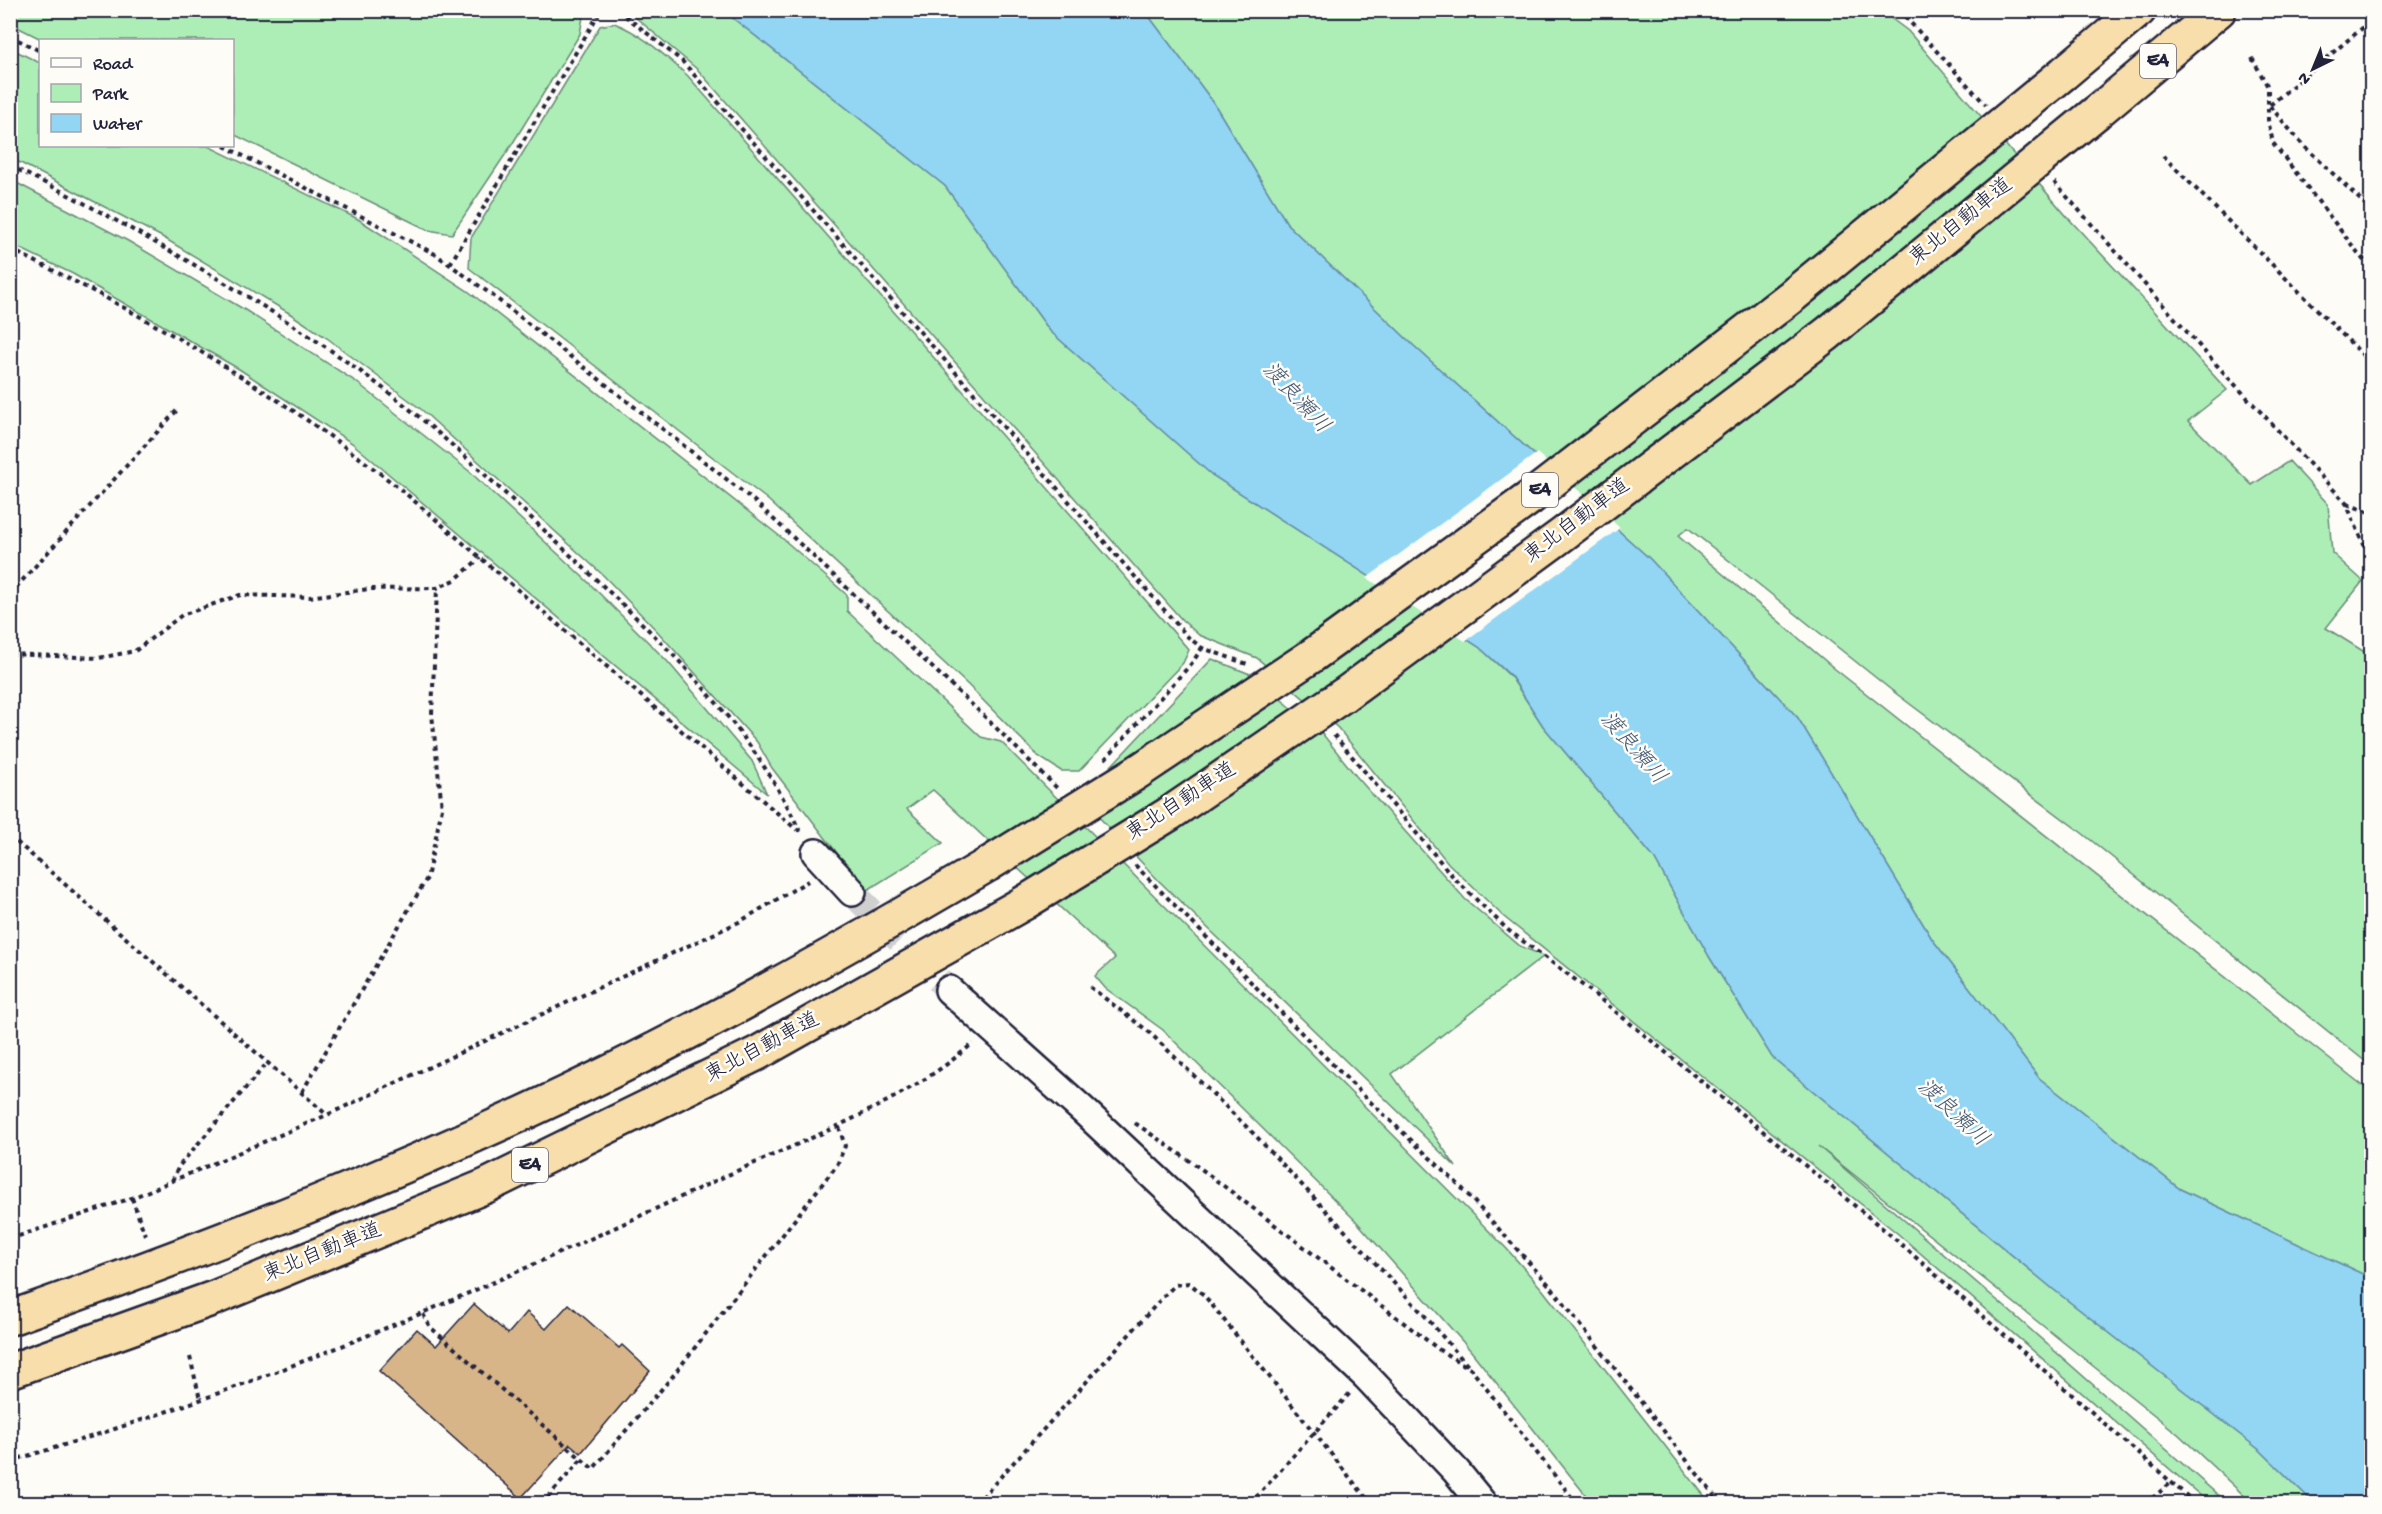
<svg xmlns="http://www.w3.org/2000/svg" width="2382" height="1514" font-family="'Gochi Hand','Klee One',sans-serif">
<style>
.green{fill:#adedb6;stroke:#688878;stroke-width:1.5}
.water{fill:#92d6f4;stroke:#658eaa;stroke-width:1.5}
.pier{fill:#fdfcf7}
.building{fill:#d7b589;stroke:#22223b;stroke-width:1.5}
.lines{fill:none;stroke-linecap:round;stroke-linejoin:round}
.street-tunnel{stroke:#d1d0d1;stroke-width:27;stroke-dasharray:27 14;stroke-linecap:butt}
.street-casing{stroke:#22223b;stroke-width:32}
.highway-casing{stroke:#22223b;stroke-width:38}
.path{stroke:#22223b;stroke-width:4;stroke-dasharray:4.5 4.5;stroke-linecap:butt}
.street{stroke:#fdfcf7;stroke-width:27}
.highway{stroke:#f8deab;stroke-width:33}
.highway-bridge-casing{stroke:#22223b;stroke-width:38;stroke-linecap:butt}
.highway-bridge{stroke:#f8deab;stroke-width:33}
.labels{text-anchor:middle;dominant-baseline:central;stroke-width:5;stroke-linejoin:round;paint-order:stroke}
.shield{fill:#fdfcf7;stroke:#646373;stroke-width:1.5}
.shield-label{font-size:20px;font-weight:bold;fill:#22223b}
.street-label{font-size:21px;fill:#22223b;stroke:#fdfcf7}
.water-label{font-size:22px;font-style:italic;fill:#445872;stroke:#fdfcf7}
</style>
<rect width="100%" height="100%" fill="#fdfcf7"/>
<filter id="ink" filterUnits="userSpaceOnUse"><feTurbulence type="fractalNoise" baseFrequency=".0167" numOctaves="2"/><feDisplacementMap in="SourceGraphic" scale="12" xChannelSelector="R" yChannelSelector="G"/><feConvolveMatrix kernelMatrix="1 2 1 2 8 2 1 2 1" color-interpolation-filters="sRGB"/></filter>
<g filter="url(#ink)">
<path class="green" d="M1880 10 1908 31 2070 220 2227 390 2188 421 2252 485 2289 461 2328 504 2332 553 2363 581 2326 628 2371 656V1066L2082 833 1890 689 1688 528 1678 536 1835 669 2371 1092V1278L2180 1189 2039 1078 1932 939 1798 718 1650 559 1414 346 1288 225 1213 102 1145 11Z
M10 11 11 10 584 11 580 34 511 146 452 234 428 230 233 134 232 40H43L11 24Z
M628 11H724L945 186 1050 331 1212 475 1479 647 1511 677 1543 726 1654 858 1710 958 1772 1057 2053 1289 2261 1451 2314 1503H2252L2178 1434 1818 1146 2005 1307 2227 1503H2209L1897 1233 1504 917 1449 864 1338 728 1257 658 1199 635 1182 620 698 70Z
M614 23C643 34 665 56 688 76L1189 650 1183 663 1079 771H1061L1038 756 968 685 768 500 469 268 471 238 600 26Z
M10 48 40 63V146H208L358 219 468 291 782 538 847 595V611L981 737 1001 742 1506 1248 1542 1289 1710 1503H1592L1471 1351 1356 1221 1163 1030 1105 988 1095 976 1115 958 933 790 907 809 943 843 866 891 772 768 757 742 658 632 604 576 422 410 327 338 289 313 164 238 11 158Z
M11 180 128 241 245 310 355 381 469 471 586 580 668 662 752 761 767 794 352 443 239 369 73 274 11 244Z
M1212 659 1250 674 1321 732 1356 776 1465 899 1520 946 1544 956 1392 1074 1456 1167 1159 881 1081 798Z"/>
<path class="water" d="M724 11H1145L1213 102 1288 225 1414 346 1650 559 1798 718 1932 939 2039 1078 2180 1189 2371 1278V1503H2314L2261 1451 2053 1289 1772 1057 1710 958 1654 858 1543 726 1511 676 1479 647 1212 475 1050 331 945 186Z"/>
<path class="pier" d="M1537 453 1620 528 1465 641 1367 578Z"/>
<path class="building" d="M474 1304 508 1334 527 1312 546 1329 569 1304 619 1348 622 1345 650 1371 581 1453 570 1444 521 1498 379 1371 417 1329 436 1346Z"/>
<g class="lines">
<path class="street-tunnel" d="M852 892 949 990"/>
<g class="street-casing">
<path id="street" d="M816 853 852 892
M949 990 1084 1111 1366 1376 1456 1471 1483 1504"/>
</g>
<g class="highway-casing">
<path id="highway" d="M2064 73 2139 10
M2097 112 2219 10
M10 1318C216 1245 420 1166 616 1069 743 1006 865 937 987 865
M10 1371 214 1298 486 1186 758 1053 1024 903"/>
</g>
<path class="path" d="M618 10 682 61 1188 637 1202 648 1250 665
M1899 10 1986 105
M2034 10 2039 17
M10 36 40 51
M2252 58 2268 87V120L2273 143 2372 271
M2270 105 2372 20
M2270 106 2301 143 2372 211
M224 146 435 254 492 295 753 500 982 714 1059 790
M2163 156 2372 364
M10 166C72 195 132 229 191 263 270 309 348 358 418 416 476 464 530 517 585 569 666 645 754 729 800 832
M2054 182 2211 359 2346 503 2372 563
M10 249C150 317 284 396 405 493L797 830
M450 264 601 10
M2347 504 2372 513
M10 594 179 408
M10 654 99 658 135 651 182 615 240 595 309 597 369 589 437 588 455 580 480 558
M1334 735 1455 879 1508 930 1589 990 1887 1232 2196 1504
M1105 759 1192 663 1202 648
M10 836 327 1115
M1135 865 1363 1095 1460 1186 1551 1287 1721 1504
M1090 987 1149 1032 1255 1135 1425 1316 1468 1366
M302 1092 427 878 442 808 432 714 437 588
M1135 1123 1200 1168 1441 1351 1471 1369 1577 1504
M172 1181 179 1166 268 1062
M132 1198 145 1235
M10 1239 132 1198 327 1115 739 922 808 881
M423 1314 430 1327 593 1469 672 1377 837 1165 845 1146 838 1124
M190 1357 200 1399
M10 1461C255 1391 488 1288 717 1180 799 1142 906 1103 973 1043
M542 1504 581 1460
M976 1504 1164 1296 1175 1285 1189 1283 1204 1295 1371 1504
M1250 1504 1350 1393
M2145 1504 2172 1482"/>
<use href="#street" class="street"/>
<use href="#highway" class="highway"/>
<g class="highway-bridge-casing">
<path id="highway-bridge" d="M987 865 1136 773 1313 655 1531 497 1792 296 2064 73
M1024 903 1169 814 1345 694 1562 535 1827 334 2097 112"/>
</g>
<use href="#highway-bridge" class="highway-bridge"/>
</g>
</g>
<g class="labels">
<g class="shield">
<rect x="2140" y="44" width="36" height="34" rx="4.5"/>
<rect x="1522" y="473" width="36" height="34" rx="4.5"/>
<rect x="512" y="1148" width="36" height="34" rx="4.5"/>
</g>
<g class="shield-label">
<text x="2158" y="61">E4</text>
<text x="1540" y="490">E4</text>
<text x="530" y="1165">E4</text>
</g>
<g class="street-label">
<text transform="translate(1962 223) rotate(-39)">東北自動車道</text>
<text transform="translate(1578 522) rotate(-37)">東北自動車道</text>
<text transform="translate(1182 803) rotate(-33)">東北自動車道</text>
<text transform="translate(763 1049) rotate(-28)">東北自動車道</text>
<text transform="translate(323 1254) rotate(-22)">東北自動車道</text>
</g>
<g class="water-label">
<text transform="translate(1295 399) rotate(47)">渡良瀬川</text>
<text transform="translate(1632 749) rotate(49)">渡良瀬川</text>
<text transform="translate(1952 1114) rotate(43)">渡良瀬川</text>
</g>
</g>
<rect width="2382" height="1514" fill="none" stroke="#fdfcf7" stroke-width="36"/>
<rect x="18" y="18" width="2346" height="1478" fill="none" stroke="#22223b" stroke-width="2" filter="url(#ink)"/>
<rect x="39" y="39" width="195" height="108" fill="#fdfcf7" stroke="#a5a5ac" stroke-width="1.5"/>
<rect x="51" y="58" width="30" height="9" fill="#fdfcf7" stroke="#a5a5ac" stroke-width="1.5"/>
<text x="93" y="69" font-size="18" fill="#22223b">Road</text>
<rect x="51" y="84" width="30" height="18" fill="#adedb6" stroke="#a5a5ac" stroke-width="1.5"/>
<text x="93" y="99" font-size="18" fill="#22223b">Park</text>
<rect x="51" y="114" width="30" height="18" fill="#92d6f4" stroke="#a5a5ac" stroke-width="1.5"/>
<text x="93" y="129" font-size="18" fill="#22223b">Water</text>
<g transform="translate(2313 69) rotate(223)" stroke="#fdfcf7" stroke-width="4.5" paint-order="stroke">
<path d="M0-4.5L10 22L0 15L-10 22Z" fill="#22223b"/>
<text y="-9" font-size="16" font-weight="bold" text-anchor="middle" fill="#22223b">N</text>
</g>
</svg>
